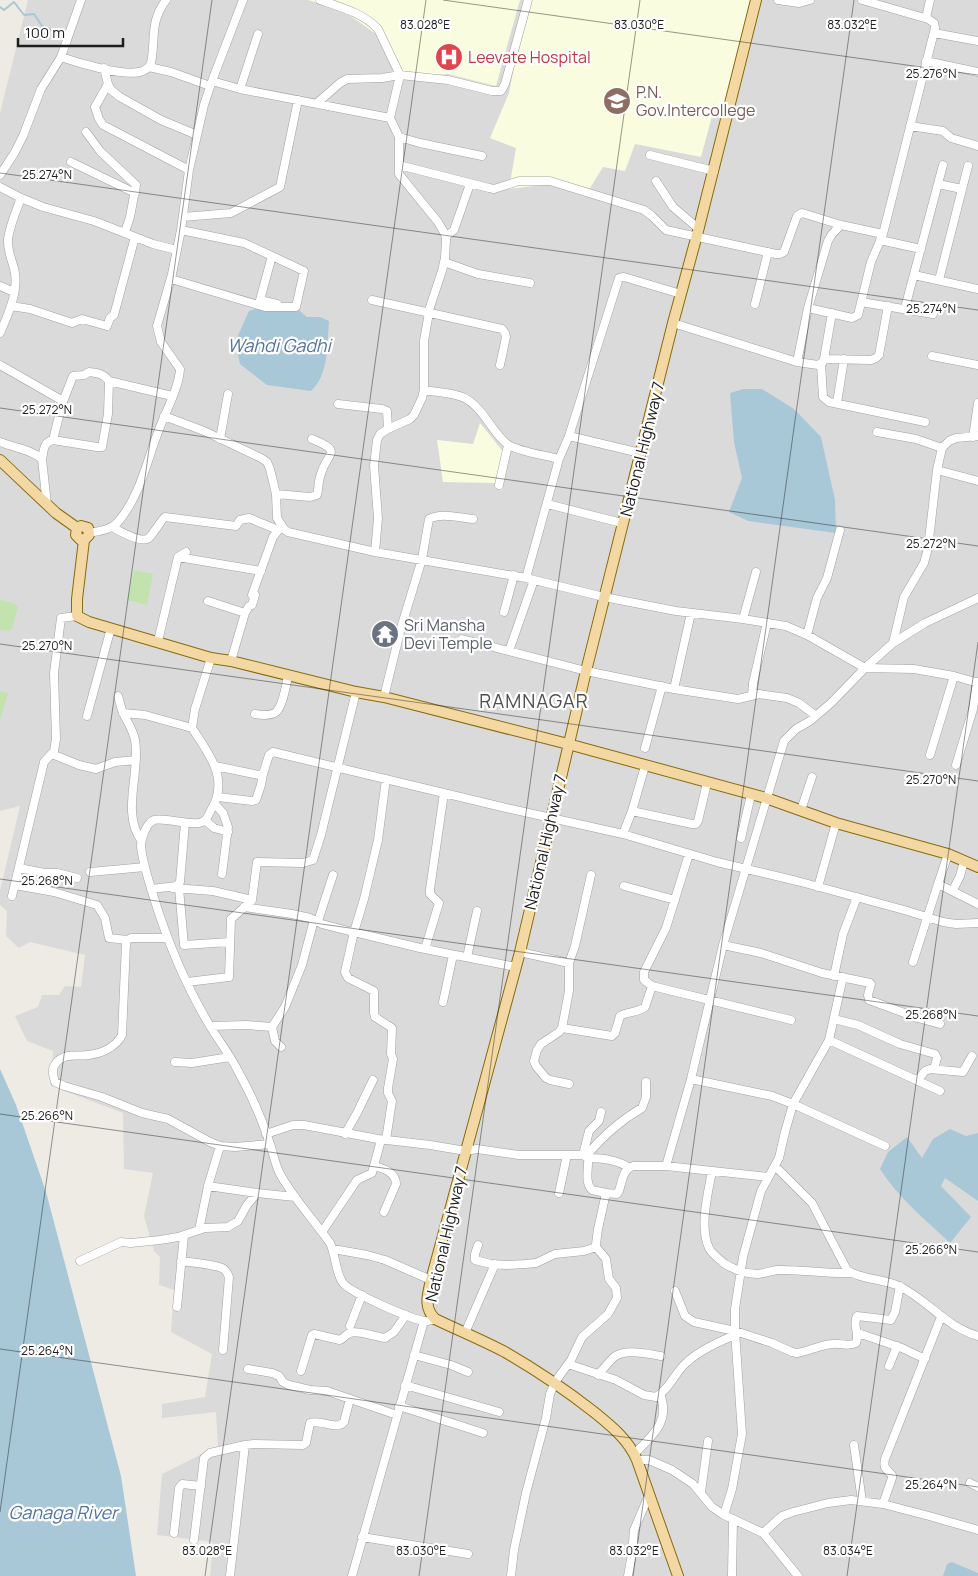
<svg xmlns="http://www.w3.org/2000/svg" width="978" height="1576" font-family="Manrope,sans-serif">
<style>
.residential{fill:#dbdada}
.education{fill:#f9fcde}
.grass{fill:#c2e3ae}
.water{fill:#a8c7d7}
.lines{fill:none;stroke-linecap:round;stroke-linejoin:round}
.stream{stroke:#a8c7d7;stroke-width:2}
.minor-casing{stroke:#a1a1a1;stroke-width:9}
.major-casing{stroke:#886c0d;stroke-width:12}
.minor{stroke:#fff;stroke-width:8}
.major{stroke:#f3d8a3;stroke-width:10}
.ticks{fill:none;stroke:#1d1d1d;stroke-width:1;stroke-opacity:0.45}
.labels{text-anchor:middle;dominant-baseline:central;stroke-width:4.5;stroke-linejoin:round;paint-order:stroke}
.health-label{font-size:16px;fill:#be3a42;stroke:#fff;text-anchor:start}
.education-label{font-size:16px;fill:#785e54;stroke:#fff;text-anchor:start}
.street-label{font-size:16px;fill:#1d1d1d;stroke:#fff}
.worship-label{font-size:16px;fill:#5b616d;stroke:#fff;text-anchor:start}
.water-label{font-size:18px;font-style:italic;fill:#5273a3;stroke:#fff}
.quarter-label{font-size:19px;letter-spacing:1px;fill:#505050;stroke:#fff}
.ticks-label{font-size:12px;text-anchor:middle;fill:#1d1d1d;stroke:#fff;stroke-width:4.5;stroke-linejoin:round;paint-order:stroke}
</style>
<rect width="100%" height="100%" fill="#edebe3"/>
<path class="residential" d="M28 0H978V1576H210L213 1542 157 1535 162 1474 218 1446 216 1412 162 1418V1404L205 1397 212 1354 171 1332 174 1290 159 1285 160 1257 154 1251 144 1216 153 1173 124 1169 123 1113 51 1086 53 1051 27 1041 15 1016 38 1007 42 995H59L65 986 81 987 85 955 30 942 19 948 6 936 7 911 0 905V891L20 806 0 811V113Z"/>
<path class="education" d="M308 0H520L496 86 448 74 404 78 386 41 342 10Z
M528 0H755L725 114 714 109 701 157 635 144 625 171 603 167 590 188 551 184 509 189 516 148 490 138 509 93 524 13Z
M480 423 505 454 495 483 443 482 437 440 473 444Z"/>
<path class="grass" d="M134 570 153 574 147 605 127 600Z
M0 600 13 603 18 607 12 629 9 631 0 630Z
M0 691 8 693 0 720Z"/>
<path class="water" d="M271 304 295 307 307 317H320L329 321C327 344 329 375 311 391L267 385 240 364 235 342 249 311Z
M743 389H762L794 409 821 437 835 500 836 533 748 521 729 512 742 478 734 442 730 393Z
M0 1069 16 1105 46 1192 121 1476 136 1576H0Z
M950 1129 966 1136 978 1133V1201L945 1178 941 1186 971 1217 950 1243C926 1220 898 1198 880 1169L888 1152 907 1137 922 1158 933 1139Z
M952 1562 978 1573V1576H943L947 1564Z"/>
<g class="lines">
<path class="stream" d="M0 7 4 10 14 2 24 15 34 14 42 26 55 31"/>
<g class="minor-casing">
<path id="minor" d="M320 0C340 7 363 13 378 29L400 75 390 118 399 137V174L438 222 445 234 446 239 445 258 442 271 430 307 424 341V390L422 398 414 415 410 419 388 429 380 434 377 440 374 466 378 518 375 552
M778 0 799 3 810 0
M926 18 930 0
M934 33 978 41
M61 57C78 63 122 76 139 72 145 71 149 68 151 63 156 39 149 23 166 0
M926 61 978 72
M149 67 171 72 210 86
M104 68 108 84 111 90 120 97 161 120 197 135
M212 81 240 89 390 118
M108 84 95 107 99 119 103 125 189 170
M240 89 258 34
M316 104 340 83 347 79 382 78 400 75 448 80 492 91H501L505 84 528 0
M910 126 943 131 951 138 978 146
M86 132 100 151 136 185 130 217 125 232
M399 137 420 143 482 156
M650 155 714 171
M71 162 135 193
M399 165 489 188 494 189 519 181H550L644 210 652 216 666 230 776 254H780L784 252 797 216 802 213 841 225 883 234
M0 175 15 152 23 136 41 89 61 57 81 0
M656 181 673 207 699 229
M938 184 962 189
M0 187 21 198 43 207 94 221 153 244 177 250
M183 217 231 213 280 187 298 100
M445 234H449L454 230 470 184
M880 240 921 249
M272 256 260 300 277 304
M444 262 478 274 530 283
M914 275 978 289
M171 279 265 307H296L304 271 244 243 181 230
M939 280 968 166
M0 286 14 292
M372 300 502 329 505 333 506 337 500 365
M861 302 933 314
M755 304 768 252
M11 306 30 309 72 323 82 319 107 326 110 318 114 315 135 237
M808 308 852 318 858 315 871 262 883 234 935 28 934 23 928 19 862 0
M905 308 943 165
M673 323 797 362 818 365 823 362 824 359 832 313
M0 333C8 315 18 293 15 273 13 261 7 252 8 239 10 225 16 211 21 198
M932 356 978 365
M824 359 871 360 876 358 879 355 888 306
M797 362 808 308 828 241 832 234 841 225
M821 364 823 397 829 402 925 422
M0 365 63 401
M109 381 172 396
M424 390C456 395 467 391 487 420 493 428 499 438 507 444 519 452 544 455 559 459
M837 403 844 359
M338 404 382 409 387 411 388 429
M164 416 204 431 261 458 267 462 270 469 276 494 277 518 284 529 288 532 375 552 526 578 604 597 676 611 743 619 786 626 807 635 865 668 914 669 954 676 978 683
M877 432 916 439 942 448
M569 436 640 453
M973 437 978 403
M220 439 228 394
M0 442C14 448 31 449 42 459L47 505
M42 459C44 451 43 442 53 440L97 447H102L108 414 109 381C104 374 98 373 89 372L84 375 73 376 62 404 53 440
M937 470 978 481
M499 485 508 445
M276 494 310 497 317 495C319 488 318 481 321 474 327 452 344 452 312 439
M547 504 622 523
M112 527C119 531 138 542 147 539 150 538 153 533 155 530 159 526 160 521 165 517L236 526 240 520 249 518 278 530
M89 533C99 531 111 530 118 522 141 495 147 459 160 427 167 409 179 387 180 369L161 342 157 326 172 274 181 230 189 170 204 105 212 81 243 0
M178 557 261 571
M526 578 559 459 569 436 619 278 624 277 681 294
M208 601 245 613
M504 612 514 575
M743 619 756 572
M807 635 817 598 827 578 840 530
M462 639 586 671 674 689 738 699 759 694 787 698 799 703 816 716
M158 641 178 557 186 552
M893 643 904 597 924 563 928 548 937 470 942 448 949 441 956 438 978 436
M509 651 534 580
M211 658 195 709 192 728C209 754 230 779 211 810 208 816 206 822 199 823 186 825 164 817 154 820 146 823 141 839 141 847 143 864 149 882 154 898 168 943 186 986 210 1026 219 1041 230 1055 238 1071 251 1094 262 1119 270 1144 273 1153 275 1163 279 1172 292 1197 314 1220 330 1243 336 1255 335 1272 343 1283 351 1293 411 1319 424 1321 428 1322 431 1320 435 1319
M231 661 245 613 249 606 252 605 255 595H252L273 537 280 528
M674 689 691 613
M118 696C120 702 121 709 124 715 128 723 133 730 135 740 141 771 121 812 141 840
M752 696 753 683 767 623
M384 697 401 628 422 559 429 519C441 512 460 518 473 519
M123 713 145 715 192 728
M255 714C261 715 271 716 276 712 283 706 286 685 288 676
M87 716 111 628
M645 748 662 686
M52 754 79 765 96 769 115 762 136 760
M930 755 954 676
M956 765 973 709 977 682
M215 766 259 775 263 774 269 755 273 752 502 807 623 834 717 862 797 881 904 910 943 922 956 924 978 923
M218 797 252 801 256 800 261 785 263 774
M215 804 223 813 228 827 222 874
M801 810 812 777
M632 811 692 824H696L698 821 707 783
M205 820 214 828 228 832
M623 834 632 811 645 766
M741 838 751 795
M689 854 666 928 644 972V980L652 986 791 1020
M948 854 938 884 978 904
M19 868 45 873H57L77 878
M90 872 145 867
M15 885 54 892 97 905 105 918 109 938 127 940
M624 886 675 900
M818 887 836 823
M173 888 213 891 252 900 257 862 303 863 313 860 321 835 356 692
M179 888 184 945 230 942
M151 889 177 886 180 882 185 823
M953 890 960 876 964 861
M12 896 44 762 54 751 56 739 54 673 61 618 77 616
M244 907 292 914 310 918 322 924 341 929 420 948 516 967
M318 921 333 875
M167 938H131L127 940 126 944 122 1035C116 1047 102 1053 89 1055 77 1057 65 1052 56 1063 51 1069 53 1075 55 1082L64 1086 102 1097 142 1113 168 1119 210 1142 220 1146 235 1147 270 1144
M723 945 761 953 822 973 870 983 871 984 868 995 869 1000 918 1018 940 1024
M425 949 439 903 430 894V889L444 793
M520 952 569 963
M467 957 477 911
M913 962 938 884
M834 976 843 934 857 897
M187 982 229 977 231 919 247 905
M443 1002 453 955
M834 1019 858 1025 900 1044 935 1054 937 1058 934 1069
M210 1026 246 1025 272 1027 275 1041 281 1047
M272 1027 285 1007 302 965 314 920
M562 1028 612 1036 615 1033 620 1016C628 1011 637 1013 645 1007L652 986
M829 1040 940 1091
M175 1062 192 1063 230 1057
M691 1079 772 1096 793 1104 885 1146
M917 1081 925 1071 930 1069 963 1072 972 1056
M569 1084 550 1080 546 1078 536 1066 534 1061 537 1050 541 1044 559 1032 562 1028 569 991V963L575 946 591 875
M266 1134 293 1125H304L378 1139 430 1145 466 1151 477 1149 519 1155H583L588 1158C589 1168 584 1182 592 1190L606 1193 617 1194 619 1191C622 1182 623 1168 634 1166H666L768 1177
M345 1134 357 1113 373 1080
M386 1140 392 1101 388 1093V1088L393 1059 391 1054 392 1028 375 1017 374 1013V991L348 978 345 972 354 932 364 899 378 840 386 779
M220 1146 208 1186 257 1193 295 1197
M583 1155 589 1131 599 1121 601 1112
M586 1156C602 1137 621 1120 642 1108L646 1097V1082
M588 1158C601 1158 617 1160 628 1167
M375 1166C385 1169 396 1173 396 1184L384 1212
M666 1166 691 1079 723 945 784 741 796 729 810 721 831 703 865 668 893 643 925 623 978 598
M775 1166 812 1203 847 1270C859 1279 884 1279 899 1286 928 1300 946 1327 978 1336
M712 1171C708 1193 699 1227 709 1248 712 1254 719 1259 725 1264 735 1270 747 1274 758 1274 765 1273 771 1271 777 1270 801 1269 826 1274 850 1273
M559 1193 567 1155
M199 1230 208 1186
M322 1232 357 1180 372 1173 381 1140
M478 1245 475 1254V1260L491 1264 506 1265 525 1264 536 1263 555 1254 584 1251 596 1247
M333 1249 367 1255 385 1260 431 1280
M80 1261 121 1242 131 1243 160 1240 178 1237 205 1228 228 1227 238 1221 247 1205 257 1193
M181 1261C193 1263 215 1264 224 1269 227 1272 227 1273 229 1277L223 1350
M675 1291 685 1316 694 1322 735 1331 772 1343 792 1352 797 1353C809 1351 820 1345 832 1344 841 1343 848 1347 856 1343 860 1333 852 1325 857 1316L891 1320 895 1312 900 1286
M177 1307 184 1235
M350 1326 362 1295
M465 1333 495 1264
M858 1333 902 1348 925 1359
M414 1355 451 1365 468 1372
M568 1364 616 1380 644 1395 656 1397C670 1389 675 1372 687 1362 700 1350 719 1342 735 1335
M889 1366 897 1346
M248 1369 272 1373 279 1376 283 1382 289 1385 310 1390 327 1391 397 1415
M301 1371 312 1335 314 1334 340 1340C344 1338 346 1334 350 1333 357 1330 377 1337 385 1338L394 1332 406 1315
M598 1375C603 1369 609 1362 614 1357 625 1348 648 1354 661 1356
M405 1385 499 1412
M399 1406 483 1433
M854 1445 862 1501
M634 1454C652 1436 671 1422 660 1394
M637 1460H649L672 1470 693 1484 712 1507 724 1515 763 1533 798 1576
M970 1483 978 1487
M701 1492 708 1441
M883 1504 892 1478V1475C886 1469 883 1468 885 1459L941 1317
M724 1515 732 1489 742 1434 735 1331V1309L743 1257 761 1191 779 1158 785 1132 793 1104 829 1040 843 977
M174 1533 179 1488 182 1484 201 1486
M763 1533 782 1516 793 1512 828 1503 851 1500 883 1504 929 1516 978 1530
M362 1537 468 1554
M194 1540 204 1458 210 1453 245 1445 254 1444 303 1445 306 1443 310 1423C322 1419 336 1431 344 1422L350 1399
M230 1576 245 1445
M352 1576 424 1321
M511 1576 514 1550 526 1493 546 1418 550 1394 555 1382 571 1360 582 1337 608 1314 617 1298 616 1288 609 1279 606 1259 596 1247V1244L598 1229 606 1193
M628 1576 632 1554 634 1530 649 1495
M732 1576 733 1519"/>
</g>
<g class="major-casing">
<path id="major" d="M0 460 56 513 77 528
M84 540H81L76 535 77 528 81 526 88 528 89 535 84 540 77 599V616L89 622 211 658 231 661 356 692 384 697 568 744 766 798 836 823 948 854 978 867
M678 1576 637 1460C628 1439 611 1426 594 1412 566 1390 536 1370 505 1352 482 1340 458 1330 435 1319 423 1307 428 1294 431 1280L520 952 586 671 673 323 697 235 756 0"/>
</g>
<use href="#minor" class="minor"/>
<use href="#major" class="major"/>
</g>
<path class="ticks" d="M443 0 978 75M0 173 978 310M0 408 978 546M0 644 978 781M0 879 978 1016M0 1114 978 1252M0 1349 978 1487M0 1512 212 0M205 1576 426 0M419 1576 640 0M633 1576 854 0M847 1576 978 642"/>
<defs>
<g id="hospital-disc" transform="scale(1.4375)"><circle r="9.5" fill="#e0444e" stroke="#fff"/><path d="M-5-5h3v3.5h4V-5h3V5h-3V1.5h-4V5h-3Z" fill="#fff"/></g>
<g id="university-disc" transform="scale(1.4375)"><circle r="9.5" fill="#8d6e63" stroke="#fff"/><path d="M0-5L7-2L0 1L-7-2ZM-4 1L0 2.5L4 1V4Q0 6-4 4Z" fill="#fff"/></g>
<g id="temple-disc" transform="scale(1.4375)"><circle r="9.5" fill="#6b7280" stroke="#fff"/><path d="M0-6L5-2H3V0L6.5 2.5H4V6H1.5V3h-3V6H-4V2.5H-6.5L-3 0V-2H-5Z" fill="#fff"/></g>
</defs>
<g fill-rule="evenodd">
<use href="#hospital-disc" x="449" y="57"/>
<use href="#university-disc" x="617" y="101"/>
<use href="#temple-disc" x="385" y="634"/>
</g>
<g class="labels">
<g class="health-label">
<text x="468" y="57">Leevate Hospital</text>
</g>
<g class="education-label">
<text x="636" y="92">P.N.<tspan x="636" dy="18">Gov.Intercollege</tspan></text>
</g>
<g class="street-label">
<text transform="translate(642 449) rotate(-76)">National Highway 7</text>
<text transform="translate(545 842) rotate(-77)">National Highway 7</text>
<text transform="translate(446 1234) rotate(-77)">National Highway 7</text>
</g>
<g class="worship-label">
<text x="404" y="625">Sri Mansha<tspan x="404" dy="18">Devi Temple</tspan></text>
</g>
<g class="water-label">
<text x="279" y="345">Wahdi Gadhi</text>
<text x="63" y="1512">Ganaga River</text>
</g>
<g class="quarter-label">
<text x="534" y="701">RAMNAGAR</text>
</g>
</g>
<g class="ticks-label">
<text x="425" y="29">83.028°E</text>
<text x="639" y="29">83.030°E</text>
<text x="852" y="29">83.032°E</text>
<text x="931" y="78">25.276°N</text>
<text x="47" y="179">25.274°N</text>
<text x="931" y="313">25.274°N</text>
<text x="47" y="414">25.272°N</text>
<text x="931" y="548">25.272°N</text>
<text x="47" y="650">25.270°N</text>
<text x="931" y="784">25.270°N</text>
<text x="47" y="885">25.268°N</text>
<text x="931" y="1019">25.268°N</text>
<text x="47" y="1120">25.266°N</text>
<text x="931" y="1254">25.266°N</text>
<text x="47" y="1355">25.264°N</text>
<text x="931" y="1489">25.264°N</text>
<text x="207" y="1555">83.028°E</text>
<text x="421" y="1555">83.030°E</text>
<text x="634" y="1555">83.032°E</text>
<text x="848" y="1555">83.034°E</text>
</g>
<path d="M18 38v8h105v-8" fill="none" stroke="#1d1d1d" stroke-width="2.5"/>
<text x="25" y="38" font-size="15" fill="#1d1d1d" stroke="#ffffff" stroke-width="4" paint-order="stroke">100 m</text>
</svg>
